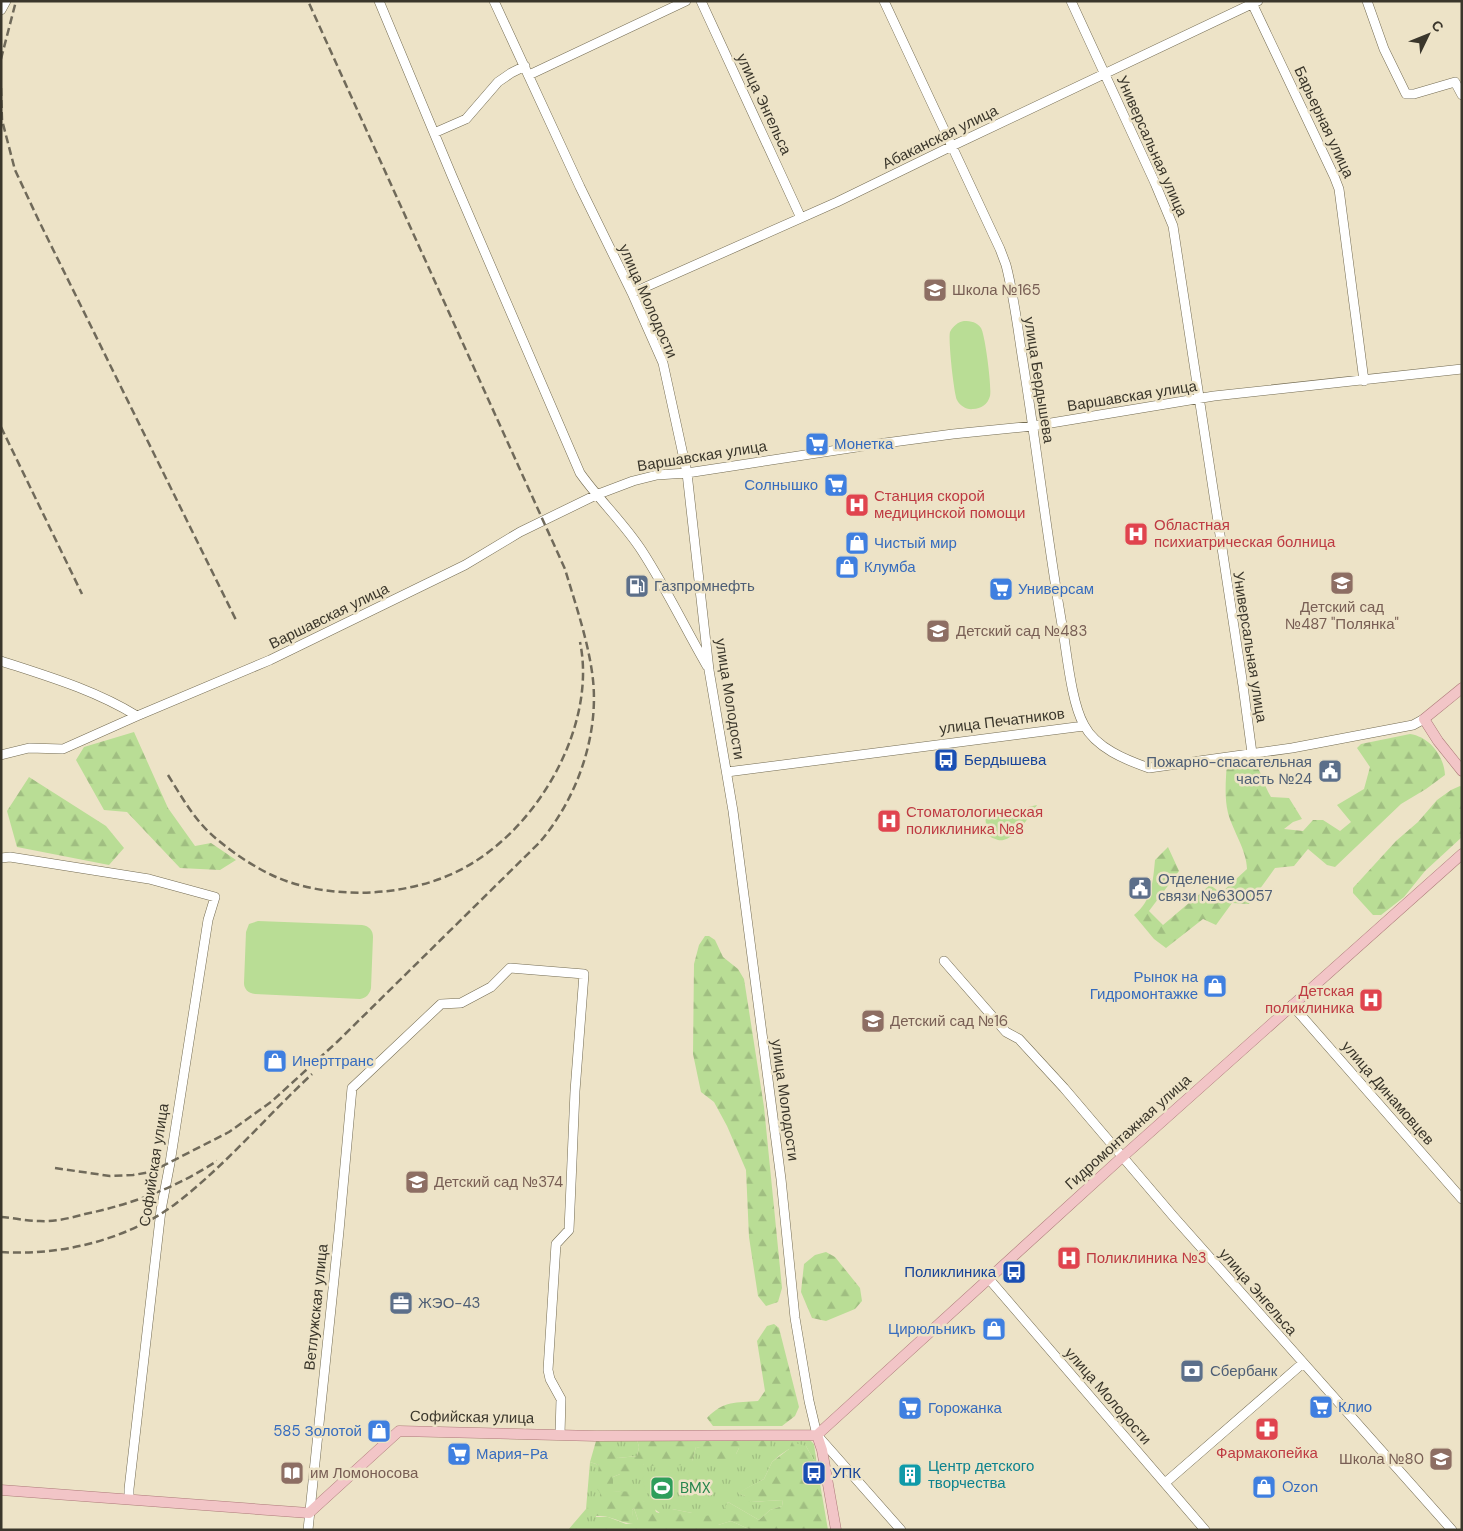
<svg xmlns="http://www.w3.org/2000/svg" width="1463" height="1531" font-family="'DM Sans',sans-serif">
<style>
.grass{fill:url(#grass-tufts)}
.forest{fill:url(#forest-firs)}
.green{fill:#b9dd95}
.lines{fill:none;stroke-linecap:round;stroke-linejoin:round}
.minor-casing{stroke:#736b52;stroke-width:10}
.major-casing{stroke:#ac7a78;stroke-width:11}
.minor{stroke:#fff;stroke-width:9}
.major{stroke:#f2c5c7;stroke-width:10}
.rail{stroke:#706a5a;stroke-width:2.5;stroke-dasharray:8 4;stroke-linecap:butt}
.labels{text-anchor:middle;dominant-baseline:central;stroke-width:5;stroke-linejoin:round;paint-order:stroke}
.street-label{font-size:15px;fill:#3a362b;stroke:#ede3c7}
.education-label{font-size:15px;fill:#785e54;stroke:#ede3c7;text-anchor:start}
.shop-label{font-size:15px;fill:#366cbe;stroke:#ede3c7;text-anchor:start}
.health-label{font-size:15px;fill:#be3a42;stroke:#ede3c7;text-anchor:start}
.service-label{font-size:15px;fill:#4e5e75;stroke:#ede3c7;text-anchor:start}
.transit-label{font-size:15px;fill:#164399;stroke:#ede3c7;text-anchor:start}
.culture-label{font-size:15px;fill:#0d838f;stroke:#ede3c7;text-anchor:start}
.leisure-label{font-size:15px;fill:#27864d;stroke:#ede3c7;text-anchor:start}
</style>
<defs>
<pattern id="grass-tufts" width="24" height="20" patternUnits="userSpaceOnUse" patternTransform="scale(1.25)"><rect width="24" height="20" fill="#b9dd95"/><path d="M3 7l-1-3M5 7V3M7 7l1-3M15 17l-1-3M17 17v-4M19 17l1-3" fill="none" stroke="#a0be81"/></pattern>
<pattern id="forest-firs" width="22" height="20" patternUnits="userSpaceOnUse" patternTransform="scale(1.25)"><rect width="22" height="20" fill="#b9dd95"/><path d="M5 1l3.5 6h-7zM16 11l3.5 6h-7z" fill="#a0be81"/></pattern>
</defs>
<rect width="100%" height="100%" fill="#ede3c7"/>
<path class="grass" d="M636 1436 639 1447 637 1456 618 1458 604 1440Z
M763 1439H809L814 1444 817 1466 806 1446 789 1449 780 1455 772 1462 764 1479 738 1493 745 1496 751 1502 783 1500 782 1506 770 1510 759 1520 728 1502 718 1525 731 1521 751 1530H568L586 1509 590 1462 599 1465 601 1500 596 1517H608L626 1524 633 1523 632 1510 634 1508 638 1520 692 1513 672 1509 663 1510 660 1513 643 1501 623 1492 613 1491V1477L644 1464 692 1461 696 1447 736 1454 739 1448Z"/>
<path class="forest" d="M134 732 168 808 195 846 211 843 236 860 220 870 180 868 127 812 104 810 76 760 84 747Z
M1410 734C1430 737 1444 756 1445 775L1426 789 1401 804 1335 867 1327 865 1308 849 1294 866 1275 868 1249 904 1232 903 1216 925 1203 919 1166 948 1154 939 1134 915C1152 901 1153 881 1155 860L1168 847 1179 871 1149 911 1163 925 1210 885 1221 893 1247 869C1247 851 1233 831 1228 813 1224 796 1226 779 1227 761 1262 750 1258 776 1271 797L1289 798 1302 819 1293 822 1284 829 1303 831 1313 820H1323L1340 831 1351 822 1337 805 1364 789 1370 767 1357 748 1361 744Z
M29 777 106 826 124 848 109 865 17 847 7 811Z
M1460 786 1462 787V837L1425 871 1404 897 1381 915H1373L1353 893V888L1396 841 1418 822 1437 800 1451 790Z
M705 936H709L715 940 723 957 738 969 744 979 764 1107 782 1288 778 1302 766 1306 758 1296 749 1237 746 1170 727 1126 714 1102 701 1092 693 1054 694 964 699 945Z
M826 1252 835 1257 860 1288 862 1301 855 1309 826 1321 812 1318 801 1292 804 1264 815 1255Z
M774 1324 779 1328 799 1407 795 1416 782 1426H713L707 1418C724 1400 736 1403 758 1401L765 1391 757 1341 767 1326Z
M636 1436 763 1439 769 1442 770 1447 739 1448 736 1454 735 1462 716 1465 700 1463V1448L696 1447 692 1461 689 1465 647 1466 644 1464 635 1477 620 1474 613 1477V1491L642 1492 643 1501 653 1503 656 1512 659 1513 663 1509H672L692 1513 694 1521 690 1526 659 1524 638 1520 634 1508 632 1510 634 1523C624 1524 619 1520 611 1518 603 1515 596 1517 587 1514L588 1504 595 1498 600 1499V1493L596 1487 599 1465 590 1462 596 1441 604 1440 614 1443 618 1458 637 1456 639 1447Z
M792 1442 806 1446 817 1466 828 1530H751L731 1521 718 1525H702L705 1516 722 1513 728 1502 759 1520 770 1510 782 1506 783 1500 751 1502 745 1500V1496L737 1493 764 1479 772 1462 789 1449Z"/>
<path class="green" d="M964 321C971 321 977 322 981 328 985 334 992 388 990 396 988 404 981 409 973 409 967 410 960 406 957 400 954 394 948 340 950 332 953 326 958 322 964 321Z
M1037 805C1030 816 1013 843 998 840 995 839 990 837 987 835L985 814 996 811 999 815 1006 816 1017 815 1019 809Z
M258 921 362 925C369 926 373 930 373 937L371 988C370 994 366 998 360 999L255 994C248 993 244 989 244 983L246 932 249 924Z
M688 1472 692 1482 663 1496 646 1493 642 1477 648 1474Z"/>
<g class="lines">
<g class="minor-casing">
<path id="minor" d="M379 1 452 176 580 473C599 500 624 523 642 551 666 588 685 628 707 666
M494 1 580 187 632 293 663 363 687 473 709 670 733 811 781 1179 795 1318 809 1401 817 1435 901 1530
M701 1 801 218
M884 1 1000 249 1006 265C1014 296 1018 330 1023 362 1037 449 1047 538 1062 625 1067 653 1071 702 1084 725 1096 748 1126 760 1149 768L1292 748 1413 725 1424 719
M1071 1 1155 183 1173 226 1243 686 1252 753
M1251 1 1334 176 1339 189 1364 381
M1367 1 1384 49 1406 94H1414L1455 82 1462 95
M1 10 6 1
M529 75 686 1
M434 133 466 119 498 82 511 73 525 66
M632 293 837 202 952 146 1258 1
M1 661C47 676 95 690 137 716
M1 755 29 748 63 749 137 716 270 660 465 565 520 532 596 495 633 481 657 475 687 473 870 445 953 434 1033 426 1214 396 1462 369
M727 772 1084 726
M1 858 10 857 149 879 215 897 208 920 170 1163 161 1210 129 1489V1499
M944 961 1006 1032 1019 1039 1064 1088 1173 1216 1452 1530
M1292 1005 1462 1199
M989 1279 1205 1530
M1165 1483 1303 1363
M308 1530 339 1231 352 1088 441 1004 461 1003 491 987 510 968 584 974 575 1091 569 1230 556 1244 548 1370 550 1379 561 1399 560 1434"/>
</g>
<g class="major-casing">
<path id="major" d="M1462 688 1424 719 1438 741 1462 771
M817 1435 1119 1160 1462 854
M817 1435 822 1450 836 1530
M1 1490 309 1513 399 1431 596 1436 817 1435"/>
</g>
<use href="#minor" class="minor"/>
<use href="#major" class="major"/>
<path class="rail" d="M1 59 16 1
M1 88 2 120 15 170 38 219 237 622
M1 427 82 594
M168 775C183 799 196 823 219 841 236 855 256 868 276 877 332 901 411 897 464 868 504 846 536 810 557 770 577 732 589 685 580 642
M55 1168 110 1176 133 1175 151 1172 229 1132 271 1102 337 1042 539 843C578 798 601 731 592 672 587 637 575 603 565 569L308 1
M1 1217C14 1218 27 1221 40 1221 54 1222 71 1218 85 1214 133 1204 175 1188 217 1161
M1 1252C60 1256 126 1240 174 1205 224 1167 266 1117 312 1074"/>
</g>
<defs>
<g id="school-square" transform="scale(1.25)"><rect x="-9" y="-9" width="18" height="18" rx="4" fill="#8d6e63" stroke="#ede3c7"/><path d="M0-5L7-2L0 1L-7-2ZM-4 1L0 2.5L4 1V4Q0 6-4 4Z" fill="#fff"/></g>
<g id="supermarket-square" transform="scale(1.25)"><rect x="-9" y="-9" width="18" height="18" rx="4" fill="#3f7fe0" stroke="#ede3c7"/><path d="M-6-5.5h2.5l.6 2H6L4.5 2H-2.5L-4.4-4H-6ZM-1.5 3.2a1.3 1.3 0 1 0 .1 0ZM3 3.2a1.3 1.3 0 1 0 .1 0Z" fill="#fff"/></g>
<g id="hospital-square" transform="scale(1.25)"><rect x="-9" y="-9" width="18" height="18" rx="4" fill="#e0444e" stroke="#ede3c7"/><path d="M-5-5h3v3.5h4V-5h3V5h-3V1.5h-4V5h-3Z" fill="#fff"/></g>
<g id="shop-square" transform="scale(1.25)"><rect x="-9" y="-9" width="18" height="18" rx="4" fill="#3f7fe0" stroke="#ede3c7"/><path d="M-5-2.5h2.3a2.7 3.5 0 0 1 5.4 0H5L5.5 6h-11ZM-1.5-2.5h3a1.5 2.3 0 0 0-3 0Z" fill="#fff"/></g>
<g id="fuel-square" transform="scale(1.25)"><rect x="-9" y="-9" width="18" height="18" rx="4" fill="#5c6f8a" stroke="#ede3c7"/><path d="M-5.5-6h7V0h2V4h1.3V-2.5L3-4.5l.8-.8L6-3V5H2.5V1h-1V6h-7ZM-4.2-4.7v3.2H.2V-4.7Z" fill="#fff"/></g>
<g id="bus-square" transform="scale(1.25)"><rect x="-9" y="-9" width="18" height="18" rx="4" fill="#1a4fb4" stroke="#ede3c7"/><path d="M-5-6H5V4H4V6H2V4H-2V6H-4V4H-5ZM-3.5-4V0h7V-4ZM-3.5 1.2v1.5H-2V1.2ZM2 1.2v1.5H3.5V1.2Z" fill="#fff"/></g>
<g id="civic-square" transform="scale(1.25)"><rect x="-9" y="-9" width="18" height="18" rx="4" fill="#5c6f8a" stroke="#ede3c7"/><path d="M-.6-6.5H3V-4.5H.6V-3L4-1V1h2V6H-6V1h2V-1L-.6-3ZM-1.2 2.5V6h2.4V2.5Z" fill="#fff"/></g>
<g id="office-square" transform="scale(1.25)"><rect x="-9" y="-9" width="18" height="18" rx="4" fill="#5c6f8a" stroke="#ede3c7"/><path d="M-6-3h4V-5.5h4V-3h4V5H-6ZM-1-4.5V-3h2v-1.5ZM-6 0V1H6V0Z" fill="#fff"/></g>
<g id="bank-square" transform="scale(1.25)"><rect x="-9" y="-9" width="18" height="18" rx="4" fill="#5c6f8a" stroke="#ede3c7"/><path d="M-6-4H6V4H-6ZM0-2.3a2.3 2.3 0 1 0 0 4.6a2.3 2.3 0 1 0 0-4.6Z" fill="#fff"/></g>
<g id="pharmacy-square" transform="scale(1.25)"><rect x="-9" y="-9" width="18" height="18" rx="4" fill="#e0444e" stroke="#ede3c7"/><path d="M-2-6h4v4h4v4h-4v4h-4v-4h-4v-4h4Z" fill="#fff"/></g>
<g id="library-square" transform="scale(1.25)"><rect x="-9" y="-9" width="18" height="18" rx="4" fill="#8d6e63" stroke="#ede3c7"/><path d="M-6-4Q-3-5.5-.7-3.5V5Q-3 3-6 4ZM6-4Q3-5.5 .7-3.5V5Q3 3 6 4Z" fill="#fff"/></g>
<g id="building-square" transform="scale(1.25)"><rect x="-9" y="-9" width="18" height="18" rx="4" fill="#0f9aa8" stroke="#ede3c7"/><path d="M-4-6H4V6H1V3H-1V6H-4ZM-2.5-4.3h1.7v1.8h-1.7ZM.8-4.3h1.7v1.8H.8ZM-2.5-1h1.7V.8h-1.7ZM.8-1h1.7V.8H.8Z" fill="#fff"/></g>
<g id="stadium-square" transform="scale(1.25)"><rect x="-9" y="-9" width="18" height="18" rx="4" fill="#2e9e5b" stroke="#ede3c7"/><path d="M0-5a6.5 5 0 1 0 0 10a6.5 5 0 1 0 0-10ZM-3.5-1.8h7v3.6h-7Z" fill="#fff"/></g>
</defs>
<g fill-rule="evenodd">
<use href="#school-square" x="935" y="290"/>
<use href="#supermarket-square" x="817" y="444"/>
<use href="#supermarket-square" x="836" y="485"/>
<use href="#hospital-square" x="857" y="505"/>
<use href="#hospital-square" x="1136" y="534"/>
<use href="#shop-square" x="857" y="543"/>
<use href="#shop-square" x="847" y="567"/>
<use href="#school-square" x="1342" y="583"/>
<use href="#fuel-square" x="637" y="586"/>
<use href="#supermarket-square" x="1001" y="589"/>
<use href="#school-square" x="938" y="631"/>
<use href="#bus-square" x="946" y="760"/>
<use href="#civic-square" x="1330" y="771"/>
<use href="#hospital-square" x="889" y="821"/>
<use href="#civic-square" x="1140" y="888"/>
<use href="#shop-square" x="1215" y="986"/>
<use href="#hospital-square" x="1371" y="1000"/>
<use href="#school-square" x="873" y="1021"/>
<use href="#shop-square" x="275" y="1061"/>
<use href="#school-square" x="417" y="1182"/>
<use href="#hospital-square" x="1069" y="1258"/>
<use href="#bus-square" x="1014" y="1272"/>
<use href="#office-square" x="401" y="1303"/>
<use href="#shop-square" x="994" y="1329"/>
<use href="#bank-square" x="1192" y="1371"/>
<use href="#supermarket-square" x="1321" y="1407"/>
<use href="#supermarket-square" x="910" y="1408"/>
<use href="#pharmacy-square" x="1267" y="1429"/>
<use href="#shop-square" x="379" y="1431"/>
<use href="#supermarket-square" x="459" y="1454"/>
<use href="#school-square" x="1441" y="1459"/>
<use href="#library-square" x="292" y="1473"/>
<use href="#bus-square" x="814" y="1473"/>
<use href="#building-square" x="910" y="1475"/>
<use href="#shop-square" x="1264" y="1487"/>
<use href="#stadium-square" x="662" y="1488"/>
</g>
<g class="labels">
<g class="street-label">
<text transform="translate(764 104) rotate(65)">улица Энгельса</text>
<text transform="translate(1324 122) rotate(65)">Барьерная улица</text>
<text transform="translate(940 137) rotate(-26)">Абаканская улица</text>
<text transform="translate(1152 146) rotate(66)">Универсальная улица</text>
<text transform="translate(648 301) rotate(66)">улица Молодости</text>
<text transform="translate(1039 380) rotate(81)">улица Бердышева</text>
<text transform="translate(1132 396) rotate(-9)">Варшавская улица</text>
<text transform="translate(702 456) rotate(-9)">Варшавская улица</text>
<text transform="translate(329 616) rotate(-26)">Варшавская улица</text>
<text transform="translate(1250 647) rotate(81)">Универсальная улица</text>
<text transform="translate(730 699) rotate(81)">улица Молодости</text>
<text transform="translate(1002 721) rotate(-7)">улица Печатников</text>
<text transform="translate(1388 1093) rotate(49)">улица Динамовцев</text>
<text transform="translate(785 1100) rotate(82)">улица Молодости</text>
<text transform="translate(1128 1132) rotate(-42)">Гидромонтажная улица</text>
<text transform="translate(154 1165) rotate(-81)">Софийская улица</text>
<text transform="translate(1258 1292) rotate(49)">улица Энгельса</text>
<text transform="translate(316 1307) rotate(-84)">Ветлужская улица</text>
<text transform="translate(1108 1396) rotate(49)">улица Молодости</text>
<text transform="translate(472 1417) rotate(1)">Софийская улица</text>
</g>
<g class="education-label">
<text x="952" y="290">Школа №165</text>
<text x="1342" y="607" text-anchor="middle">Детский сад<tspan x="1342" dy="17">№487 "Полянка"</tspan></text>
<text x="956" y="631">Детский сад №483</text>
<text x="890" y="1021">Детский сад №16</text>
<text x="434" y="1182">Детский сад №374</text>
<text x="1424" y="1459" text-anchor="end">Школа №80</text>
<text x="310" y="1473">им Ломоносова</text>
</g>
<g class="shop-label">
<text x="834" y="444">Монетка</text>
<text x="818" y="485" text-anchor="end">Солнышко</text>
<text x="874" y="543">Чистый мир</text>
<text x="864" y="567">Клумба</text>
<text x="1018" y="589">Универсам</text>
<text x="1198" y="977" text-anchor="end">Рынок на<tspan x="1198" dy="17">Гидромонтажке</tspan></text>
<text x="292" y="1061">Инерттранс</text>
<text x="976" y="1329" text-anchor="end">Цирюльникъ</text>
<text x="1338" y="1407">Клио</text>
<text x="928" y="1408">Горожанка</text>
<text x="362" y="1431" text-anchor="end">585 Золотой</text>
<text x="476" y="1454">Мария-Ра</text>
<text x="1282" y="1487">Ozon</text>
</g>
<g class="health-label">
<text x="874" y="496">Станция скорой<tspan x="874" dy="17">медицинской помощи</tspan></text>
<text x="1154" y="525">Областная<tspan x="1154" dy="17">психиатрическая болница</tspan></text>
<text x="906" y="812">Стоматологическая<tspan x="906" dy="17">поликлиника №8</tspan></text>
<text x="1354" y="991" text-anchor="end">Детская<tspan x="1354" dy="17">поликлиника</tspan></text>
<text x="1086" y="1258">Поликлиника №3</text>
<text x="1267" y="1453" text-anchor="middle">Фармакопейка</text>
</g>
<g class="service-label">
<text x="654" y="586">Газпромнефть</text>
<text x="1312" y="762" text-anchor="end">Пожарно-спасательная<tspan x="1312" dy="17">часть №24</tspan></text>
<text x="1158" y="879">Отделение<tspan x="1158" dy="17">связи №630057</tspan></text>
<text x="418" y="1303">ЖЭО-43</text>
<text x="1210" y="1371">Сбербанк</text>
</g>
<g class="transit-label">
<text x="964" y="760">Бердышева</text>
<text x="996" y="1272" text-anchor="end">Поликлиника</text>
<text x="832" y="1473">УПК</text>
</g>
<g class="culture-label">
<text x="928" y="1466">Центр детского<tspan x="928" dy="17">творчества</tspan></text>
</g>
<g class="leisure-label">
<text x="680" y="1488">BMX</text>
</g>
</g>
<rect width="1463" height="1531" fill="none" stroke="#3a362b" stroke-width="5"/>
<g transform="translate(1428 35) rotate(47)" stroke="#ede3c7" stroke-width="4" paint-order="stroke">
<path d="M0-4L9 19L0 12L-9 19Z" fill="#3a362b"/>
<text y="-8" font-size="14" font-weight="bold" text-anchor="middle" fill="#3a362b">С</text>
</g>
</svg>
